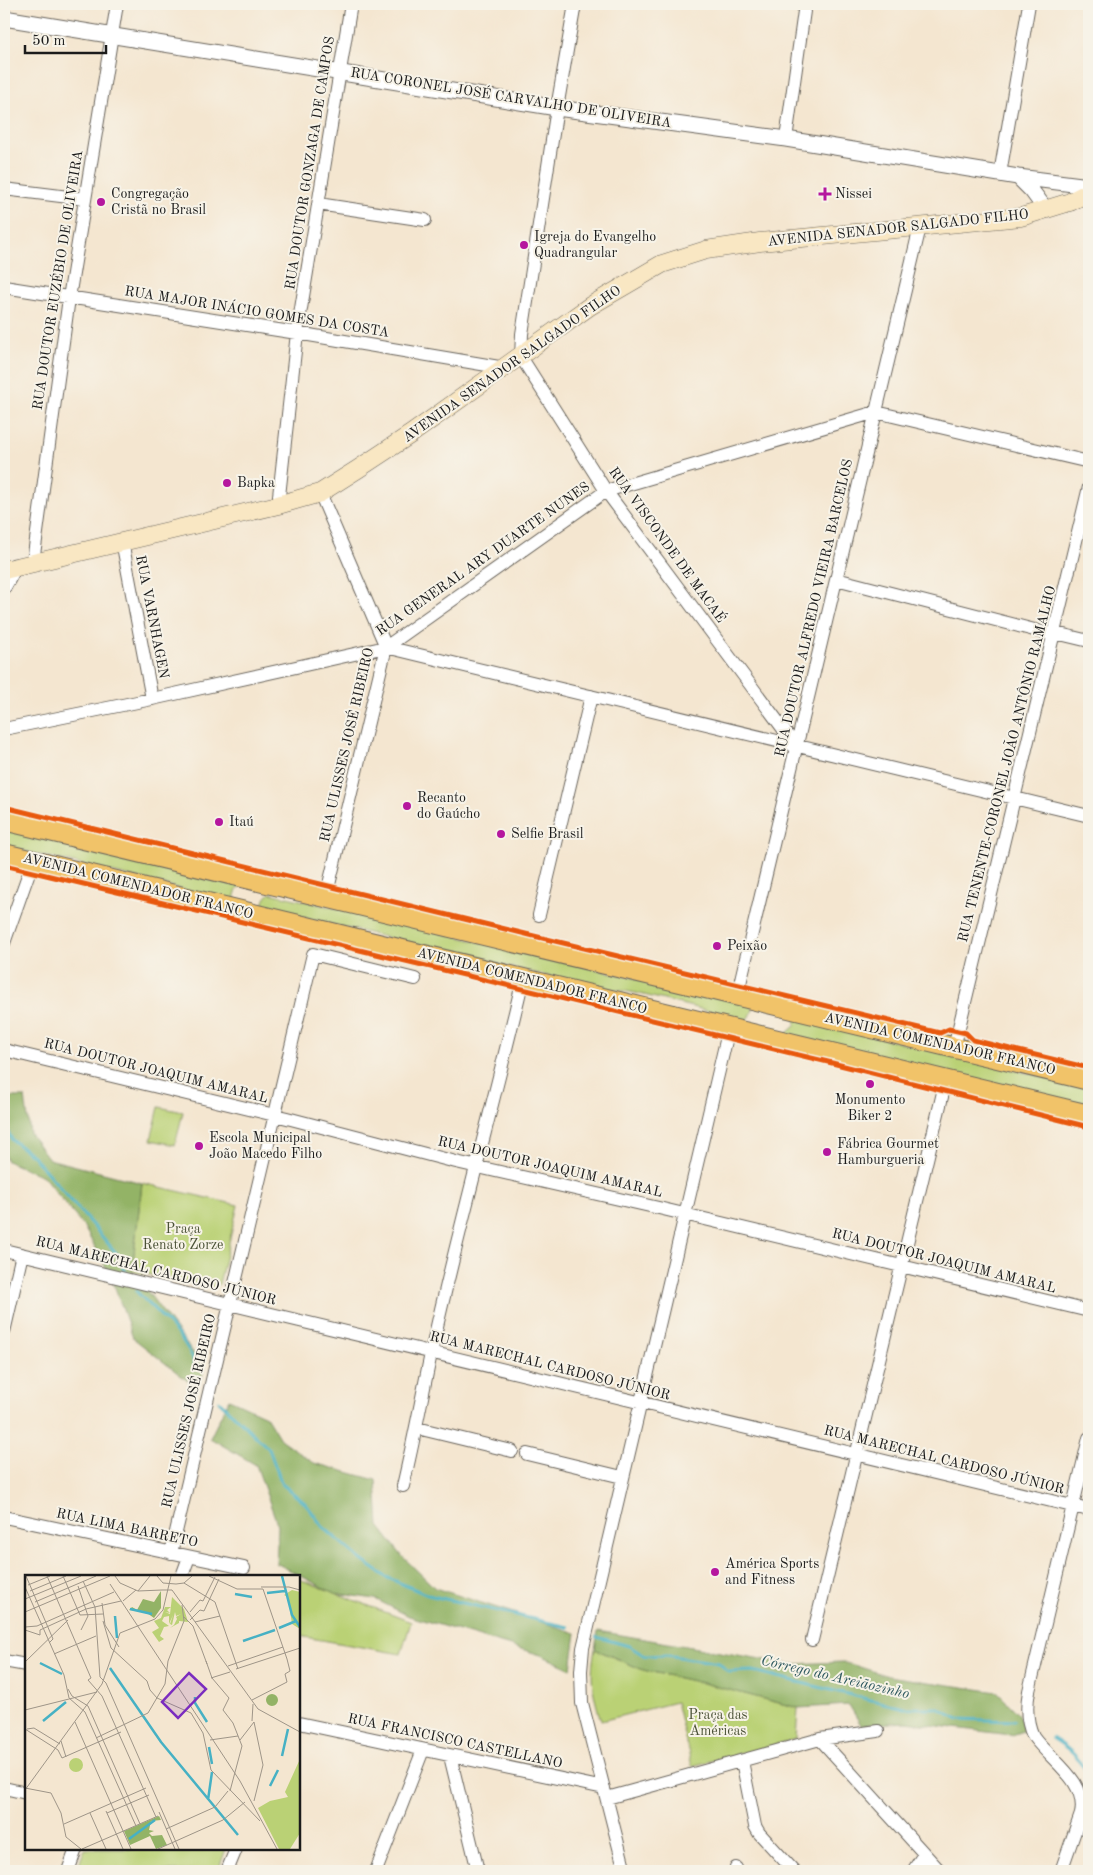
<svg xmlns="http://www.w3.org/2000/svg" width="1093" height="1875" font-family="'Old Standard TT',serif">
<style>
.green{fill:#bad175;stroke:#6b7648}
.forest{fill:#93b366;stroke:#586841}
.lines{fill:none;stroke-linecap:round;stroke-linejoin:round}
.stream{stroke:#46b1c4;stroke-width:3}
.minor-casing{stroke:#68635b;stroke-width:14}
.tertiary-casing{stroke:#68635b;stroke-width:17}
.secondary-casing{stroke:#68635b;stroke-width:19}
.trunk-casing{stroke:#68635b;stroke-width:22}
.minor{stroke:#fff;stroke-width:12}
.tertiary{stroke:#fff;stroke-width:15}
.secondary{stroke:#f9e7c3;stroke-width:18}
.trunk{stroke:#f1c369;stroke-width:20}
.cycleway-casing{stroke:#f7f3e8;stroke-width:8}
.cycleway{stroke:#e8590c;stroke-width:5}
.poi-dot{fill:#b5179e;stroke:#f7f3e8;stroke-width:2}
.labels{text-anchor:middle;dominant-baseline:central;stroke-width:4;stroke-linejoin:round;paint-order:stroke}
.street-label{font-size:14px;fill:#1c1c1c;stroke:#f7f3e8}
.poi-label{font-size:14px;fill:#1c1c1c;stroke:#f7f3e8;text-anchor:start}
.park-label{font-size:14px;fill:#4b5237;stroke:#f7f3e8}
.water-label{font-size:15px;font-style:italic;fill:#2d585f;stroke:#f7f3e8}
.inset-river{fill:none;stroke:#46b1c4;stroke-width:2.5}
.inset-road{fill:none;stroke:#9e9588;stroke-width:1}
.view{fill:#7b2cbf;fill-opacity:0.15;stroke:#7b2cbf;stroke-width:2.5}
.inset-edge{fill:none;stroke:#1c1c1c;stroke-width:2.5}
</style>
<rect width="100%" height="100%" fill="#f7f3e8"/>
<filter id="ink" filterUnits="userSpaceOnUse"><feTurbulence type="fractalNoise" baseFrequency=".02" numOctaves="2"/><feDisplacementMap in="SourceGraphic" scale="10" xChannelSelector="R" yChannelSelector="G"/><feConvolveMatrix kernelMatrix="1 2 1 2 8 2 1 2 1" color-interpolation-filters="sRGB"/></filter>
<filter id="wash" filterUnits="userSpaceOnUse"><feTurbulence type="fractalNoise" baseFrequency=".0096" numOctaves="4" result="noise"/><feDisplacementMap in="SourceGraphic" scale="20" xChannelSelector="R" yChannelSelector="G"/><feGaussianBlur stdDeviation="1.12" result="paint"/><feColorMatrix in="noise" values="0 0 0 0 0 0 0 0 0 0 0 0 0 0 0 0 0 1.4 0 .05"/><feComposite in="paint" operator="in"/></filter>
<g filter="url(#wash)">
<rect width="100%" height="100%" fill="#f4e6d0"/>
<path class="green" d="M4 826 241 886C236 891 234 894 235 902L4 846Z
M270 893 753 1006C753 1013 751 1016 745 1020L636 993 573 982 264 908C263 901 265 898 270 893Z
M796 1018 1089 1088V1107L786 1034 795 1026Z
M159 1107 183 1112 175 1145 151 1140Z
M142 1183 238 1205 219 1284 215 1288 132 1271Z
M299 1579 411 1622 401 1654 299 1636Z
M595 1649 643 1670 707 1684 798 1708 796 1739 692 1766 676 1702 601 1721C593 1693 589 1679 595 1649Z
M85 1849H226L218 1871H76Z"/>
<path class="forest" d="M4 1097H25L30 1134 49 1159 142 1183 132 1271 204 1367 202 1377 188 1381 133 1338 112 1279 84 1227 43 1176 7 1161 4 1154Z
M229 1399 266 1416 280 1439 314 1463 376 1480 379 1526 402 1556 435 1588 576 1633 571 1669 541 1655 409 1616 375 1599 334 1593 276 1563 278 1526 256 1465 210 1438Z
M598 1631 790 1664 844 1662 888 1676 997 1692 1019 1714 1023 1731 1011 1735 906 1722 861 1725 849 1705 798 1708 707 1684 643 1670 595 1649Z"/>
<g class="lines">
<path class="stream" d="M4 1124 12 1140 33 1156 117 1254 126 1273
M136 1291C155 1311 188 1338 195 1365
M219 1401 269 1449 282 1484 306 1504 322 1526 360 1559 386 1577 428 1595 568 1627
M597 1637 629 1646 645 1656 666 1655 719 1663 728 1672 753 1671 904 1708H937L959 1719 1014 1721
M1052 1738C1069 1748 1081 1759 1089 1777"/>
</g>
</g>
<g filter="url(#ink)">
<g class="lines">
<g class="minor-casing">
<path id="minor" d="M575 4 557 108 522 334 521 357 606 491 796 746
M786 139 805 4
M1000 174 1029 4
M4 189 85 199
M318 204 425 220
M4 287 297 333 505 368
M320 493 386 647 326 897
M278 505 297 333 351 4
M122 541 152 699
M33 562 69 298 117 4
M836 579 1054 635H1064L1089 641
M386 647 1089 816
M4 729 152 699 386 647 606 491 876 412 1089 462
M539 915 591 696
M4 943 33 861
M737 996 920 227
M954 1048 1089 487
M4 1050 287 1118 456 1162 663 1209 1089 1311
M4 1250 1089 1510
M4 1332 22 1254
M417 1428 512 1451
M1089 1438 1029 1691C1026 1707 1026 1721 1033 1736 1050 1760 1088 1781 1081 1814L1089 1817
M527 1454 622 1477
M403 1486C415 1436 424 1385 435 1335 462 1216 495 1098 523 979
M4 1517 244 1568
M171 1553 313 954 415 979
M182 1576 189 1557
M812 1640 946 1080
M4 1661 26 1665
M299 1723 604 1788
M820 1739 940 1871
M450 1756 478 1871
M742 1761 755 1826 759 1833 794 1871
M4 1788 26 1793
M607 1798 820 1739 878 1731
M736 1868 737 1871
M68 1871 76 1849
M227 1871 236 1849
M376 1871 423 1750
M625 1871 582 1703 581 1671 583 1648 729 1028
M913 1871 924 1854
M1061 1871 1081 1814"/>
</g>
<g class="tertiary-casing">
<path id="tertiary" d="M4 18 557 108 786 139 1018 177 1089 186
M1018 177 1032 191 1046 210
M4 586 15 566"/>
</g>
<g class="secondary-casing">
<path id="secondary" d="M4 570 278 505 320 493 358 469 411 434 590 306 662 264 706 250 760 242 1021 217 1070 202 1089 192"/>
</g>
<g class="trunk-casing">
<path id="trunk" d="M4 820 1089 1080
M4 854 1089 1115"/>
</g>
<use href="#minor" class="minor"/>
<use href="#tertiary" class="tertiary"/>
<use href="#secondary" class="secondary"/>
<use href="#trunk" class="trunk"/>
<g class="cycleway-casing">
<path id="cycleway" d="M4 807 534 936 940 1033 949 1029 966 1033 973 1040 1089 1068
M4 865 828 1062 1089 1127"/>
</g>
<use href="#cycleway" class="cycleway"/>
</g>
</g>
<g class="poi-dot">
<path d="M822.5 186.5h5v5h5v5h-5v5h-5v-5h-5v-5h5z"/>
<circle cx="101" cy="202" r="5"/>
<circle cx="524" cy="245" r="5"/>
<circle cx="227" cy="483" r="5"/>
<circle cx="407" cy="806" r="5"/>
<circle cx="219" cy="822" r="5"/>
<circle cx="501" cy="834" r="5"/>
<circle cx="717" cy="946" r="5"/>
<circle cx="870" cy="1084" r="5"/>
<circle cx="199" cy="1146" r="5"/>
<circle cx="827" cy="1152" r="5"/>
<circle cx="715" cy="1572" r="5"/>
</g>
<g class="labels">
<g class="street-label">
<text transform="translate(511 98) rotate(9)">RUA CORONEL JOSÉ CARVALHO DE OLIVEIRA</text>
<text transform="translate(310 163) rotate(-81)">RUA DOUTOR GONZAGA DE CAMPOS</text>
<text transform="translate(898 228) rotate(-6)">AVENIDA SENADOR SALGADO FILHO</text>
<text transform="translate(58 280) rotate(-81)">RUA DOUTOR EUZÉBIO DE OLIVEIRA</text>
<text transform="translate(257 312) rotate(9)">RUA MAJOR INÁCIO GOMES DA COSTA</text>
<text transform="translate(512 364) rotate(-35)">AVENIDA SENADOR SALGADO FILHO</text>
<text transform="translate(667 545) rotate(54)">RUA VISCONDE DE MACAÉ</text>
<text transform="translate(483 559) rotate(-35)">RUA GENERAL ARY DUARTE NUNES</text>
<text transform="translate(814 608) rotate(-77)">RUA DOUTOR ALFREDO VIEIRA BARCELOS</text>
<text transform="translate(152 617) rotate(79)">RUA VARNHAGEN</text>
<text transform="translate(347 745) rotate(-77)">RUA ULISSES JOSÉ RIBEIRO</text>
<text transform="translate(1007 764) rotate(-76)">RUA TENENTE-CORONEL JOÃO ANTÔNIO RAMALHO</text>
<text transform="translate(138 886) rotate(14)">AVENIDA COMENDADOR FRANCO</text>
<text transform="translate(532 981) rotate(14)">AVENIDA COMENDADOR FRANCO</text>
<text transform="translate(940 1044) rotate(13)">AVENIDA COMENDADOR FRANCO</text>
<text transform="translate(156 1071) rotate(14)">RUA DOUTOR JOAQUIM AMARAL</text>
<text transform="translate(550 1167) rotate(13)">RUA DOUTOR JOAQUIM AMARAL</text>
<text transform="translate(944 1261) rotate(14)">RUA DOUTOR JOAQUIM AMARAL</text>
<text transform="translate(156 1271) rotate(14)">RUA MARECHAL CARDOSO JÚNIOR</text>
<text transform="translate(550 1366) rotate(14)">RUA MARECHAL CARDOSO JÚNIOR</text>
<text transform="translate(189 1411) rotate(-77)">RUA ULISSES JOSÉ RIBEIRO</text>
<text transform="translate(944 1460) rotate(14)">RUA MARECHAL CARDOSO JÚNIOR</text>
<text transform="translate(127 1528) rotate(12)">RUA LIMA BARRETO</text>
<text transform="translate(455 1741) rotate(12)">RUA FRANCISCO CASTELLANO</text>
</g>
<g class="poi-label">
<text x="111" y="194">Congregação<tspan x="111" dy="16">Cristã no Brasil</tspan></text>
<text x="835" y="194">Nissei</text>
<text x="534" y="237">Igreja do Evangelho<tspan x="534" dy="16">Quadrangular</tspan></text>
<text x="237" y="483">Bapka</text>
<text x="417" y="798">Recanto<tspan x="417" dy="16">do Gaúcho</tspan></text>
<text x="229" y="822">Itaú</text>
<text x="511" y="834">Selfie Brasil</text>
<text x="727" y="946">Peixão</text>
<text x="870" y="1100" text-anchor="middle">Monumento<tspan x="870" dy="16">Biker 2</tspan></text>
<text x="209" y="1138">Escola Municipal<tspan x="209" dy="16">João Macedo Filho</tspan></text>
<text x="837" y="1144">Fábrica Gourmet<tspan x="837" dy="16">Hamburgueria</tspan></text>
<text x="725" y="1564">América Sports<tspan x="725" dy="16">and Fitness</tspan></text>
</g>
<g class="park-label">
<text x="183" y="1229">Praça<tspan x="183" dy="16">Renato Zorze</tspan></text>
<text x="718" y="1715">Praça das<tspan x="718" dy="16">Américas</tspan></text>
</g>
<g class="water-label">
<text transform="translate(835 1678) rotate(13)">Córrego do Areiãozinho</text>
</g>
</g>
<g transform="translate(25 1575)">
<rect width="275" height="275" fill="#f4e6d0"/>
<path d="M267 15 275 17V51L266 39 275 54 267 49 263 22 259 20ZM147 22 159 34 163 47 154 46V48L145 53 149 50 152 44 151 42 156 39 151 41 150 37 147 50 145 49 148 40 144 49V41L139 42 137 46 144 51 139 52 135 61 139 64 134 67 127 57 134 53 129 46 136 43 140 32H146L142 35 145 38 140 37 145 39ZM44 190a7 7 0 1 1 14 0a7 7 0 1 1-14 0ZM275 184V258L265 274H254L233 233 245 226 263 222 260 217Z" fill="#bad175"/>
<path d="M136 16V33L129 43 119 36 104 35 107 32 112 35 118 24 129 27ZM241 125a6 6 0 1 1 12 0a6 6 0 1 1-12 0ZM134 241 136 245 126 246 124 255 129 256 124 258 127 261 137 260 142 270 131 274 125 261 105 270 99 256Z" fill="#93b366"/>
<path class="inset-river" d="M257 1 267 40 275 52M242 18 260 16M210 19 227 22M105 34 127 39M90 41 92 63M254 53 271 46M218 66 250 55M15 88 37 99M85 93 136 167 213 260M170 122V128L182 147M18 146 41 127M184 172 187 189M257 181 263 154M245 211 253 195M183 225 187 197M104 264 130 245"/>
<path class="inset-road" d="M1 1 28 64 24 68M22 1 66 103 63 105 77 121 131 242M38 1 55 40 78 39M90 1 95 8 113 16 137 15M132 1 138 8 151 9 159 8 167 1M184 1 212 14H238L262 84M58 6 70 32 75 102 81 108 154 274M159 8 190 27 213 94M85 9 215 206 252 274M3 10 25 1M53 11 63 41 56 55M0 12 39 100 44 123M236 12H264L275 15M137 15H147L233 134 275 157M5 16 41 1M113 16 125 1M0 24 56 1M98 26 111 15M10 27 71 1M77 28 80 50 94 72M0 37 85 1M165 37 175 25 178 26 190 2M159 42 168 51 182 89M165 45 175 35 179 36 194 4M78 46 86 73 122 106 125 115 132 123 166 138 178 158 186 195 235 246M170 47 195 41M0 52 12 51 89 17M0 55 15 60V55L61 34 96 26M29 79 71 61M262 84 265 96 260 99 262 107M181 86 187 103 204 123 198 135 208 148 217 171 205 216M0 87 43 45M203 91 258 72M211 94 275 73M186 103 205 97M43 114 47 121 63 131 115 249M44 123 60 137 111 251M227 125 262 107M0 135 72 117M227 146 228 129M50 147 106 274M0 154 33 175 37 183 96 157M2 154 9 153 35 169M71 163 123 138 140 109 143 86 159 46 157 30M185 165 213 161M215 165 229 147 238 190 229 226M36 166 41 182M0 213 26 218 36 238 41 262 56 274M0 215 77 109 95 58 130 44 138 35 146 1M81 236 98 274M134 237 150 274M65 238 81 274M82 238 124 220M39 249 121 213M141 254 190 232 203 216M57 274 133 241M133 274 198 245 220 227"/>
<path class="view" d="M164 98 181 114 153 143 137 127Z"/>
<rect width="275" height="275" class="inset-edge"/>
</g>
<rect width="1093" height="1875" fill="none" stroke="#f7f3e8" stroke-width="20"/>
<path d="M25 45v8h81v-8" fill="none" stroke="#1c1c1c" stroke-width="2.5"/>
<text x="32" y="45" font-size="15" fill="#1c1c1c" stroke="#f7f3e8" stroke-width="4" paint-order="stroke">50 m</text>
</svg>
